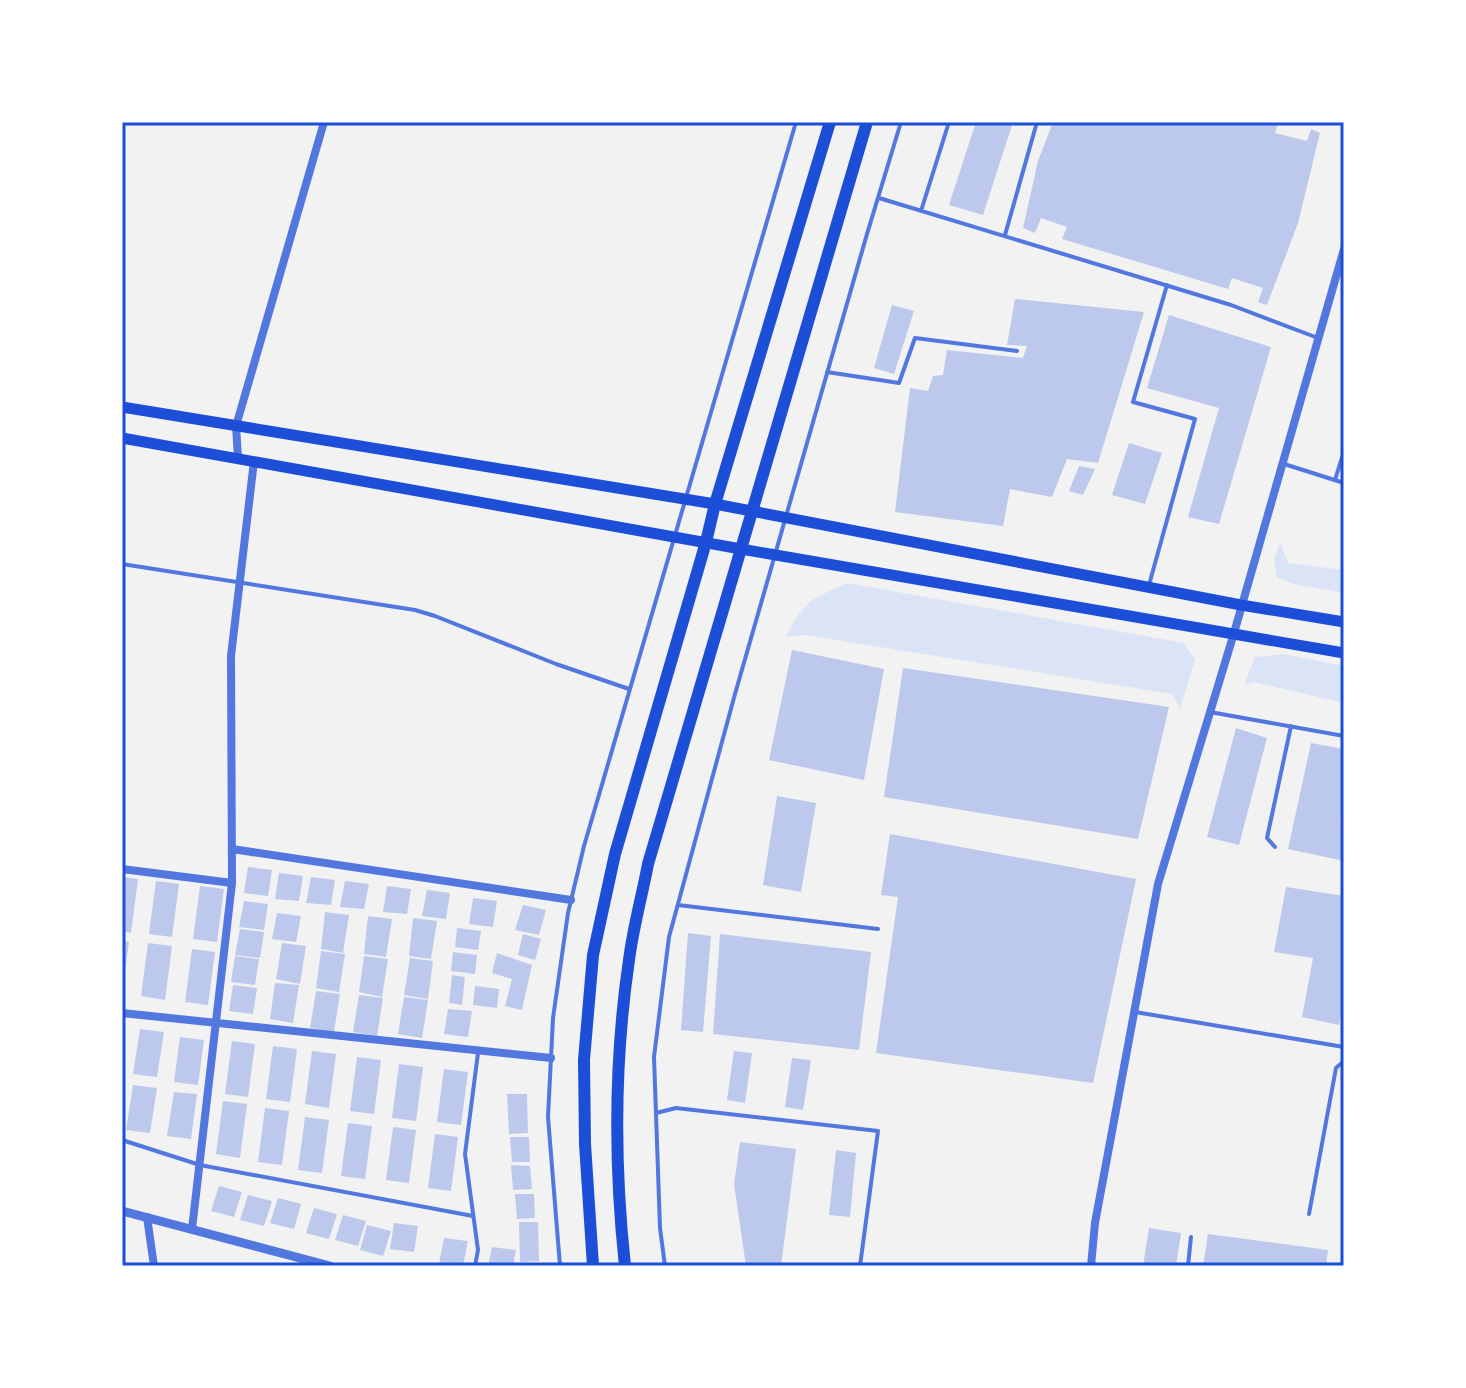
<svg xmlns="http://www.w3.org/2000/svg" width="1466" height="1388" font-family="Inter,sans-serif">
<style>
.green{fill:#dbe4f7}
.building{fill:#bdc9ec}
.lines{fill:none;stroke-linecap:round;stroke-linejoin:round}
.service{stroke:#5277de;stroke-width:4}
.minor{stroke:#5277de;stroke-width:8}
.tertiary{stroke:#5277de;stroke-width:9}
.secondary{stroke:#1d4ed8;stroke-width:11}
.primary{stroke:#1d4ed8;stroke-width:12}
.neatline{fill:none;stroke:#1d4ed8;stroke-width:3}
</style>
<rect width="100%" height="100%" fill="#f2f2f2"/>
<path class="green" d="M1280 542 1288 563 1344 570V593L1294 584 1277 578 1274 560Z
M847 583 1184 643 1195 660 1180 709 1172 694 806 635 785 637C806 600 809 600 847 583Z
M1283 654 1344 666V703L1254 682 1244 685 1255 657Z"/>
<path class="building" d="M976 122H1013L983 215 949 205Z
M1053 122H1278L1275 133 1307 141 1311 129 1320 133 1298 223 1267 305 1258 302 1263 288 1232 278 1228 289 1062 239 1067 227 1041 218 1035 233 1023 228 1038 161Z
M1015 299 1144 312 1098 463 1067 459 1052 497 1010 489 1003 526 895 512 910 388 928 391 933 376 943 375 947 350 1023 358 1027 346 1007 345Z
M892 305 914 311 894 374 874 368Z
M1169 315 1271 347 1219 524 1188 517 1219 408 1147 388Z
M1129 443 1162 453 1145 504 1112 495Z
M1079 466 1095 469 1083 495 1069 491Z
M792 650 884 669 864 780 769 760Z
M903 668 1169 707 1138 839 884 797Z
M1236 728 1267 738 1239 845 1207 837Z
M1311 743 1344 749V806L1340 825H1344V861L1288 849Z
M777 796 816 803 801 892 763 885Z
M890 834 1136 879 1093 1083 876 1053 898 897 881 895Z
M248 867 272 870 268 896 244 893Z
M279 873 303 876 299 901 275 899Z
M122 877 138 879 131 933 122 931Z
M311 877 335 880 331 905 306 903Z
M156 881 179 884 172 937 149 934Z
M345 881 369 884 364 909 340 907Z
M200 886 224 889 217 942 193 939Z
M387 886 411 889 407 914 383 912Z
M1286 887 1344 896V998L1339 1025 1302 1017 1313 958 1274 952Z
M427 890 450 893 446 919 422 916Z
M473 898 497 901 493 927 469 924Z
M244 901 268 904 264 930 239 927Z
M523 905 546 910 539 935 515 930Z
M325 912 349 915 343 953 321 949Z
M277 913 301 916 296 942 272 939Z
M368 916 392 919 386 957 364 954Z
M413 918 437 921 431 959 409 956Z
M457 928 481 931 478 950 455 947Z
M240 929 264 932 260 958 235 955Z
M688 933 711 936 703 1032 681 1030Z
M523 934 541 939 535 960 518 955Z
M720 934 871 952 859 1050 713 1034Z
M122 941 129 942 124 979H122Z
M148 943 172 946 165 1000 141 996Z
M282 943 306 946 300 984 276 979Z
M192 949 215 952 208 1005 185 1002Z
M321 951 345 954 339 992 316 988Z
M453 952 477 955 475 974 451 971Z
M497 953 532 965 522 1010 505 1006 512 979 492 973Z
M235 956 259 959 255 985 231 982Z
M364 956 388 959 382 997 359 992Z
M410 958 433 961 428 999 404 995Z
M452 975 465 977 462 1005 449 1003Z
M275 983 299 985 293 1023 270 1019Z
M233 985 257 988 253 1014 229 1011Z
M475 986 499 989 497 1008 473 1005Z
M316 991 340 994 334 1032 310 1028Z
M359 995 383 998 377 1036 353 1032Z
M404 997 428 1000 422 1038 398 1034Z
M448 1009 472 1011 468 1037 444 1034Z
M140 1029 164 1032 157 1077 133 1074Z
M180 1037 204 1040 198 1085 174 1082Z
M232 1041 255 1044 248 1097 225 1094Z
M273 1046 297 1049 290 1102 266 1099Z
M312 1051 336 1054 329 1108 305 1104Z
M734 1051 752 1053 745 1103 727 1100Z
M357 1057 381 1060 374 1114 350 1111Z
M792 1058 811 1060 803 1110 785 1107Z
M399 1064 423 1067 416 1121 392 1118Z
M444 1069 468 1072 461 1125 437 1122Z
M133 1085 157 1088 150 1133 126 1130Z
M174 1092 197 1094 191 1139 167 1136Z
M507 1094H527L528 1133 509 1134Z
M223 1101 247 1104 240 1158 216 1154Z
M265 1108 289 1111 282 1165 258 1162Z
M305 1117 329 1120 322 1173 298 1170Z
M348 1123 372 1126 365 1179 341 1176Z
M393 1127 416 1130 409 1183 386 1180Z
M435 1134 458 1137 451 1191 428 1188Z
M510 1137H529L530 1162H512Z
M740 1142 796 1149 781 1266H746L734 1184Z
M836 1150 856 1153 850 1217 829 1215Z
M511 1165 530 1166 532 1189 513 1190Z
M219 1186 242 1192 234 1217 211 1211Z
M515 1194H534L535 1218 517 1219Z
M248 1195 272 1201 264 1226 240 1220Z
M278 1198 301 1204 294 1229 270 1223Z
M314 1208 337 1214 329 1239 306 1233Z
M343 1215 366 1221 358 1246 335 1240Z
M519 1222H538L539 1261 520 1262Z
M394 1223 418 1226 414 1252 390 1249Z
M367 1225 391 1231 383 1256 360 1250Z
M1149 1228 1181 1233 1176 1266H1143Z
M1208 1234 1328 1250 1326 1266H1203Z
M444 1238 468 1241 463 1266 439 1264Z
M492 1247 516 1250 513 1266H488Z"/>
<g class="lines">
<path class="service" d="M879 198 1231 305 1318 338
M921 211 949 122
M1005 235 1037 122
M827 372 899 383 915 338 1017 351
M1284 464 1344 483
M1335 480 1344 451
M122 564 415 610 435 616 556 664 629 689
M1149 585 1195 419 1133 402 1167 285
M1210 712 1344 736
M1275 847 1267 838 1291 726
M678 905 878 929
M1135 1012 1344 1047
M656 1113 676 1108 878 1131 860 1266
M122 1140 200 1165 473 1216
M1309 1214 1336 1068 1344 1061
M475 1266 478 1250 465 1154 478 1053
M560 1266 548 1117 553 1018 568 913 584 846 796 122
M665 1266 660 1228 654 1057 669 937 735 694 867 234 901 122
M1188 1266 1191 1237"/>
<path class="minor" d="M238 458 236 426 324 122
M232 849 571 900
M122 869 232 883
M122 1013 551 1058
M147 1217 154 1266
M192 1229 232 883 231 656 254 461
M1091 1266 1095 1223 1158 884 1234 633 1344 249"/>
<path class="tertiary" d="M122 1211 330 1266"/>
<path class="secondary" d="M122 407 715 504 1241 605 1344 622
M122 438 741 549 1344 653"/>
<path class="primary" d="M593 1266 585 1144 584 1060 593 955 615 854 706 542 715 504 830 122
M625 1266C614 1164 614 1062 629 960 633 928 642 896 648 864L867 122"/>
</g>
<rect width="1466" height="1388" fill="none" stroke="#ffffff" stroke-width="248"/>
<rect x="124" y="124" width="1218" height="1140" class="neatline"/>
</svg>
